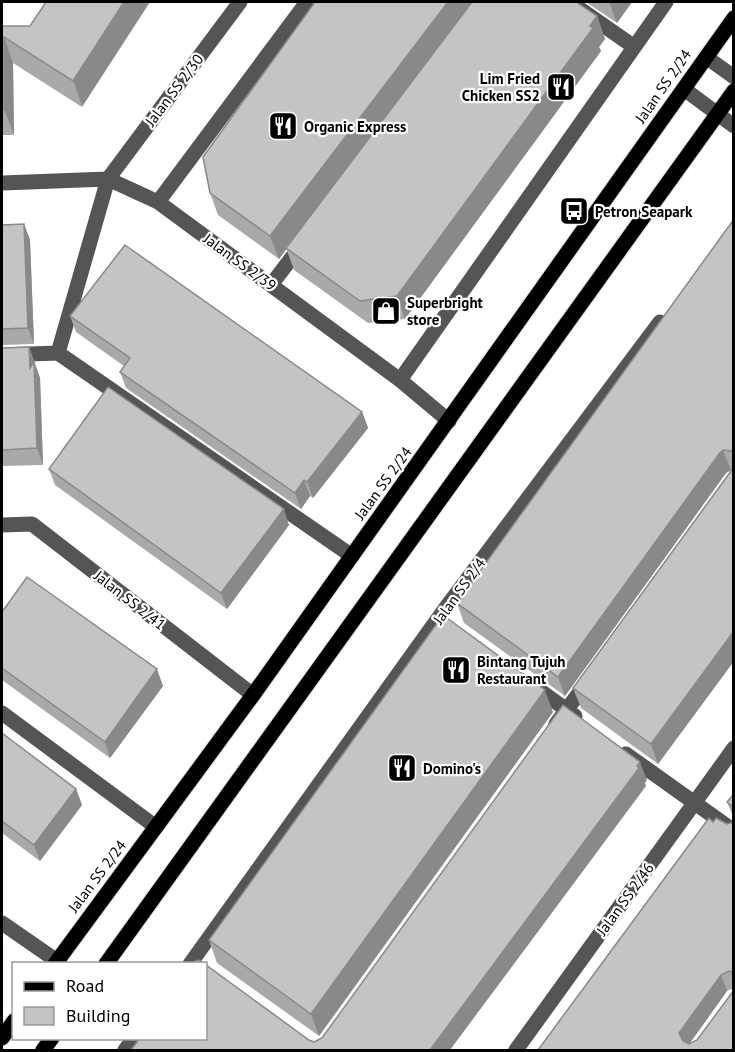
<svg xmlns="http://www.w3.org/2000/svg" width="735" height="1052" font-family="'PT Sans',sans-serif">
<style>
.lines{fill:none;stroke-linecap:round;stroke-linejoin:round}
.major-casing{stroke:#dbdbdb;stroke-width:17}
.minor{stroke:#555;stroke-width:15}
.major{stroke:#000;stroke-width:15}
.wall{fill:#a9a9a9}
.shaded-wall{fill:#898989}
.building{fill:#c4c4c4;stroke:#898989;stroke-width:1.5}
.labels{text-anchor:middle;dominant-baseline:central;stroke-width:4.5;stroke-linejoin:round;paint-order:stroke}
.poi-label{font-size:15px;font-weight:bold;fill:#000;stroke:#fff;text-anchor:start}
.street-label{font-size:15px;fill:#000;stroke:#fff}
</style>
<rect width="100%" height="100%" fill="#fff"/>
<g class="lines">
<g class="major-casing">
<path id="major" d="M55 964 253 695 734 18
M106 964 734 91
M2 1038 14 1021
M43 1050 52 1038"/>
</g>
<path class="minor" d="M570 2 633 46
M706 57 734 77
M684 89 734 126
M2 183 108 179 158 202 400 380 449 421
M158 202 307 2
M271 285 303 243
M58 353 108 179 240 2
M2 355 58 353 352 556
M400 380 666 2
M2 525 32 524 253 695
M531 684 575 716
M2 713 156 827
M556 724 588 681
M626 754 734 831
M2 923 57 961
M190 964 447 606 660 322
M125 1050 134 1038
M516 1050 734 748"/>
<use href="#major" class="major"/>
</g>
<path class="wall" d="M46 2 82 107 13 63 14 135H2V26H30Z
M586 2H632L617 23Z
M597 16 605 39 599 47 601 51 405 319 368 323 294 270 286 248 279 259 218 215 210 193Z
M734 219V661L658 764 581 708 573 688 731 470 726 473 565 696 464 623 457 603Z
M24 224 30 240 34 344 2 345V225Z
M70 316 362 412 368 428 313 498 310 496 301 509 126 388 120 372 124 366 76 332Z
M29 347 40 378 43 465 2 466V348Z
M49 469 289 525 227 609 55 485Z
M2 612 163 686 110 758 2 680Z
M553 712 319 1036 217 963 209 940Z
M2 733 76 789 82 805 40 861 2 833Z
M734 794V819L727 802Z
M713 822 727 824 734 822V988L727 991 690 1043 734 1050H538Z"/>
<path class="shaded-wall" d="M124 2H150L82 107 73 81Z
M448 2H473L279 259 270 236Z
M609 2H632L617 23Z
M597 16 605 39 599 47 601 51 405 319 397 296Z
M4 37 13 63 14 135 4 109Z
M24 224 30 240 34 344 28 328Z
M29 347 40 378 43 465 37 448 30 368Z
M362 412 368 428 313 498 307 482Z
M723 450 731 470 726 473 565 696 558 677 719 454Z
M304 480 310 496 301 509 295 493Z
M284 509 289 525 227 609 221 593Z
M734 631V661L658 764 651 744Z
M157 669 163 686 110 758 105 742Z
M545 690 553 712 319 1036 311 1014Z
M640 762 647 780 645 783 646 786 450 1050H430Z
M76 789 82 805 40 861 34 845Z
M721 975 727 991 685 1050 679 1033Z"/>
<path class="building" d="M46 2H124L73 81 4 37V109H2V26H30Z
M315 2H448L270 236 210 193 203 157Z
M472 2H576L597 16 590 26 593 28 397 296 360 301 286 248Z
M734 219V453L732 451 723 450 719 454 558 677 457 603Z
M24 224 28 328 2 329V225Z
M125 245 362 412 307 482 304 480 295 493 120 372 130 358 70 316Z
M29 347 30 368 34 362 37 448 2 450V348Z
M108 387 284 509 221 593 49 469Z
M734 467V631L651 744 573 688Z
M27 577 157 669 105 742 2 668V612Z
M443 615 545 690 311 1014 209 940Z
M563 705 640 762 637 766 639 768 430 1050H131L140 1038H206V965L309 1040 314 1042 322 1038Z
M2 733 76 789 34 845 2 821Z
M734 794V808L727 802Z
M709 818 713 822 716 818 727 824 734 822V973L729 971 721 975 679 1033 683 1041 689 1044 697 1040 734 990V1050H538Z
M199 960 203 963H194L196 961Z"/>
<defs>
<g id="restaurant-square" transform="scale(1.5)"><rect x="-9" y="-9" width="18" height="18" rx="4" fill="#000" stroke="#fff"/><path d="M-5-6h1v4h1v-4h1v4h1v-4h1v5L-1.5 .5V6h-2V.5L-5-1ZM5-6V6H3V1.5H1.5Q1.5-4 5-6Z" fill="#fff"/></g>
<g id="bus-square" transform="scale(1.5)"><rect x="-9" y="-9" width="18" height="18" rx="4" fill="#000" stroke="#fff"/><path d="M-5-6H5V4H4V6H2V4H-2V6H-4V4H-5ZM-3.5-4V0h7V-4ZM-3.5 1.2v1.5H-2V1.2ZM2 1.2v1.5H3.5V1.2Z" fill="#fff"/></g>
<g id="shop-square" transform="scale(1.5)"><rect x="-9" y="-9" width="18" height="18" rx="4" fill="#000" stroke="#fff"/><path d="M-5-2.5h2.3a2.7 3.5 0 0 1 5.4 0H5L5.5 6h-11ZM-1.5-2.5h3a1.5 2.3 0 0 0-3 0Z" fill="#fff"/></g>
</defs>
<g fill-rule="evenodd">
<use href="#restaurant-square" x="561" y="87"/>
<use href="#restaurant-square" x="283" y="126"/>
<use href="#bus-square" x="574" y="211"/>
<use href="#shop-square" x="386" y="311"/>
<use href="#restaurant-square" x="456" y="670"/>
<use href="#restaurant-square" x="402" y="768"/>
</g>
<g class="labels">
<g class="poi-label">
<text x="540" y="78" text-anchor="end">Lim Fried<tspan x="540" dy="17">Chicken SS2</tspan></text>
<text x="304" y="126">Organic Express</text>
<text x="595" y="211">Petron Seapark</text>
<text x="407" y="302">Superbright<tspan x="407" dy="17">store</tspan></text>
<text x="477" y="661">Bintang Tujuh<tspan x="477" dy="17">Restaurant</tspan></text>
<text x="423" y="768">Domino's</text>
</g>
<g class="street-label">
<text transform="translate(663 86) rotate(-55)">Jalan SS 2/24</text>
<text transform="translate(174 90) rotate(-53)">Jalan SS 2/30</text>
<text transform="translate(240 262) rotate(36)">Jalan SS 2/39</text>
<text transform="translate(383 483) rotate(-54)">Jalan SS 2/24</text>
<text transform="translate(459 591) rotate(-54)">Jalan SS 2/4</text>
<text transform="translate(130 600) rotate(38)">Jalan SS 2/41</text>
<text transform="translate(97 876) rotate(-53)">Jalan SS 2/24</text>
<text transform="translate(625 899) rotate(-54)">Jalan SS 2/46</text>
</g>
</g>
<rect width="735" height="1052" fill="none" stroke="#000000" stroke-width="6"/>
<rect x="12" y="962" width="195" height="78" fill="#ffffff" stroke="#999999" stroke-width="1.5"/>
<rect x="24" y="982" width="30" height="9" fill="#000000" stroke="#999999" stroke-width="1.5"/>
<text x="66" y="992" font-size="18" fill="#000000">Road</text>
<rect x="24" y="1007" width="30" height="18" fill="#c4c4c4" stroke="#999999" stroke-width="1.5"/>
<text x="66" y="1022" font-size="18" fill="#000000">Building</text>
</svg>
